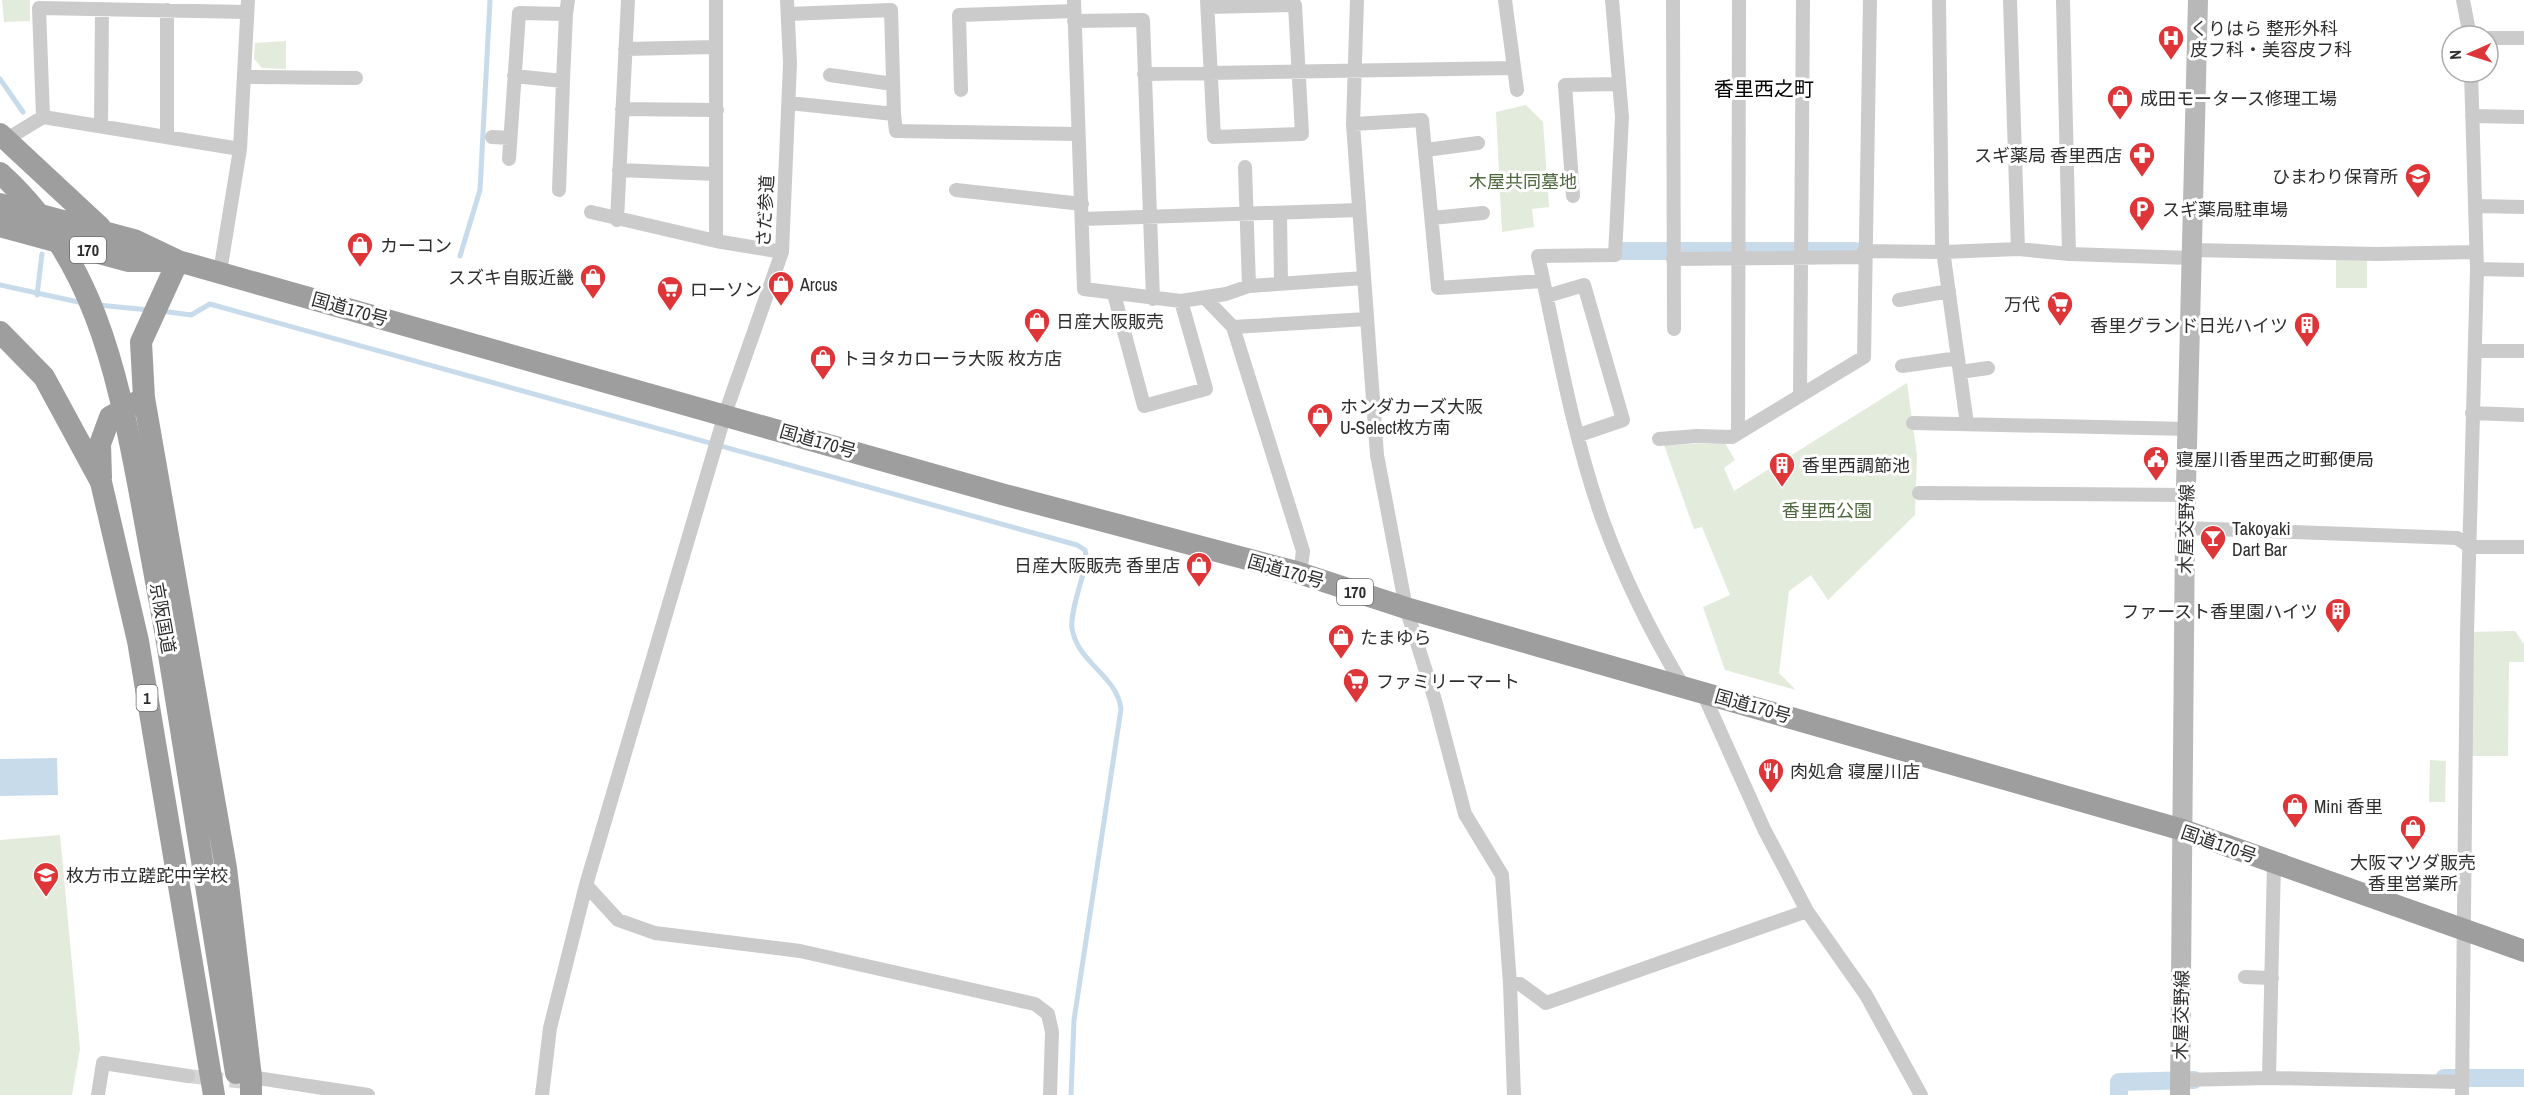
<svg xmlns="http://www.w3.org/2000/svg" width="2524" height="1095" font-family="'Archivo Narrow','Noto Sans JP',sans-serif">
<style>
.green{fill:#e3ebdc}
.water{fill:#c8dbea}
.lines{fill:none;stroke-linecap:round;stroke-linejoin:round}
.stream{stroke:#c8dbea;stroke-width:5}
.canal{stroke:#c8dbea;stroke-width:18}
.minor-tunnel{stroke:#d5d5d5;stroke-width:14;stroke-dasharray:14 7;stroke-linecap:butt}
.minor{stroke:#cbcbcb;stroke-width:14}
.secondary{stroke:#b8b8b8;stroke-width:20}
.trunk{stroke:#9e9e9e;stroke-width:22}
.trunk-bridge{stroke:#9e9e9e;stroke-width:22}
.labels{text-anchor:middle;dominant-baseline:central;stroke-width:6;stroke-linejoin:round;paint-order:stroke}
.shield{fill:#fff;stroke:#6d6d6d;stroke-width:1.5}
.shield-label{font-size:16px;font-weight:bold;fill:#2e2e2e}
.poi-label{font-size:18px;fill:#2e2e2e;stroke:#fff;text-anchor:start}
.park-label{font-size:18px;fill:#4e673d;stroke:#fff}
.street-label{font-size:18px;fill:#2e2e2e;stroke:#fff}
.neighbourhood-label{font-size:20px;fill:#000;stroke:#fff}
</style>
<rect width="100%" height="100%" fill="#fff"/>
<path class="green" d="M2 0H30V21L4 22Z
M286 41V69L262 68 254 59 255 43Z
M1526 105 1543 122 1549 207 1532 209 1534 227 1502 232 1496 112Z
M2336 259H2367V288H2336Z
M1907 383 1917 456 1915 515 1828 600 1811 575 1789 591 1779 673 1796 690 1725 670 1703 607 1730 595 1702 527 1694 529 1664 445 1725 443 1735 460 1724 468 1734 491Z
M2515 631 2524 644V662H2509L2508 756H2465L2467 632Z
M2430 760 2446 761 2445 802H2429Z
M60 835 80 1049 72 1095H0V840Z"/>
<path class="water" d="M57 758 58 795 0 796V759Z"/>
<g class="lines">
<path class="stream" d="M0 79 23 112
M460 256 480 190 490 0
M0 285 83 303
M37 295 42 254
M98 305 149 310
M161 311 191 315 210 304 1077 545 1085 550 1087 560C1083 577 1070 612 1072 628 1077 663 1117 675 1121 709L1074 1020 1071 1095"/>
<path class="canal" d="M1620 251H1855
M2444 1078H2524
M2119 1095V1082L2194 1080"/>
<path class="minor-tunnel" d="M188 1076 245 1082"/>
<path class="minor" d="M716 0V241
M1074 0 1084 289 1181 301 1226 294 1249 286 1364 278
M1207 0 1214 137 1302 134 1295 5 1208 7
M1357 0 1353 124 1377 455 1406 608 1435 700 1465 814 1502 875 1510 984 1514 1095
M1505 0 1517 90
M1612 0 1622 117 1615 255 1538 256C1557 343 1572 433 1602 518 1623 576 1651 633 1683 686
M1673 0 1674 329
M1939 0 1942 243 1967 424
M2010 0 2018 249
M2063 0 2069 254
M2463 0 2470 36
M167 10V137
M788 14 891 10 894 114
M1074 21 1143 20 1153 299
M2488 38H2524
M625 49 716 47
M1144 74 1513 68
M830 75 893 84
M514 76 563 81 566 14
M245 77 356 78
M961 90 959 15 1074 11
M789 103 894 114 896 131 1078 134
M622 109 717 110
M2472 116 2524 117
M43 117 39 8 247 12
M1353 124 1422 120 1438 288 1543 281
M101 126 102 9
M492 137 510 138
M7 139 43 117 240 149
M1426 150 1478 143
M509 159 519 13 566 14 568 0
M1245 167 1249 286
M619 170 716 174
M559 190 563 81
M956 190 1082 204
M1573 196 1565 85 1619 84
M2475 206 2524 207
M591 212 716 241 782 252
M1280 213 1281 283
M1432 218 1483 213
M1082 219 1359 210
M617 220 628 0
M2192 250 2377 254 2476 252
M1864 251 1944 252 2018 249 2069 254 2191 258
M1673 259 1864 257
M2477 269 2524 270
M220 272 240 149 248 0
M1114 294 1144 406 1206 389 1181 301
M1547 296 1584 285 1623 420 1579 435
M1205 298 1233 327 1303 551 1300 574
M1899 300 1949 291
M1233 327 1367 319
M2475 351H2524
M1902 366 1958 358
M1960 372 1988 368
M1800 396 1803 0
M2472 413 2524 415
M1913 423 2188 429
M1738 433 1739 0
M1659 439 1697 436 1732 437 1864 357 1870 0
M1919 493 2186 495
M2185 528 2457 538 2471 547H2524
M1702 691 1764 829 1807 911 1866 995 1921 1095
M586 885 618 920 655 933 800 951 1035 1004 1048 1014 1052 1032 1050 1095
M2245 977 2272 978
M1510 984H1520L1546 1003 1807 911
M251 1077 368 1095
M2269 1078 2274 863
M2181 1080 2269 1078 2461 1082
M98 1095 103 1063 188 1076
M542 1095 550 1028 586 885 725 414 782 252 790 63 787 0
M2462 1095 2467 632 2477 269 2471 72"/>
<path class="secondary" d="M2180 1095 2185 528 2198 0"/>
<path class="trunk" d="M0 134 100 227
M0 204 134 240 178 261 1005 495 1296 572 1406 608 2183 830 2524 951
M0 226 128 261H170
M178 261 141 342 144 398 226 868 251 1077V1095
M0 332 44 377 101 482 138 641 214 1095
M101 478 100 444 110 417 139 401
M166 636 236 1073"/>
<path class="trunk-bridge" d="M0 173C92 256 116 367 138 483 147 534 157 585 166 636"/>
</g>
<defs>
<g id="hospital-pin" transform="scale(1.35)"><path d="M0 17L-7.5 6A9.5 9.5 0 1 1 7.5 6Z" fill="#de3638" stroke="#fff"/><path d="M-5-5h3v3.5h4V-5h3V5h-3V1.5h-4V5h-3Z" fill="#fff"/></g>
<g id="shop-pin" transform="scale(1.35)"><path d="M0 17L-7.5 6A9.5 9.5 0 1 1 7.5 6Z" fill="#de3638" stroke="#fff"/><path d="M-5-2.5h2.3a2.7 3.5 0 0 1 5.4 0H5L5.5 6h-11ZM-1.5-2.5h3a1.5 2.3 0 0 0-3 0Z" fill="#fff"/></g>
<g id="pharmacy-pin" transform="scale(1.35)"><path d="M0 17L-7.5 6A9.5 9.5 0 1 1 7.5 6Z" fill="#de3638" stroke="#fff"/><path d="M-2-6h4v4h4v4h-4v4h-4v-4h-4v-4h4Z" fill="#fff"/></g>
<g id="school-pin" transform="scale(1.35)"><path d="M0 17L-7.5 6A9.5 9.5 0 1 1 7.5 6Z" fill="#de3638" stroke="#fff"/><path d="M0-5L7-2L0 1L-7-2ZM-4 1L0 2.5L4 1V4Q0 6-4 4Z" fill="#fff"/></g>
<g id="parking-pin" transform="scale(1.35)"><path d="M0 17L-7.5 6A9.5 9.5 0 1 1 7.5 6Z" fill="#de3638" stroke="#fff"/><path d="M-3.5-5.5H1a3.5 3.5 0 0 1 0 7H-1V5.5H-3.5ZM-1-3.4V-.6H.8a1.4 1.4 0 0 0 0-2.8Z" fill="#fff"/></g>
<g id="supermarket-pin" transform="scale(1.35)"><path d="M0 17L-7.5 6A9.5 9.5 0 1 1 7.5 6Z" fill="#de3638" stroke="#fff"/><path d="M-6-5.5h2.5l.6 2H6L4.5 2H-2.5L-4.4-4H-6ZM-1.5 3.2a1.3 1.3 0 1 0 .1 0ZM3 3.2a1.3 1.3 0 1 0 .1 0Z" fill="#fff"/></g>
<g id="building-pin" transform="scale(1.35)"><path d="M0 17L-7.5 6A9.5 9.5 0 1 1 7.5 6Z" fill="#de3638" stroke="#fff"/><path d="M-4-6H4V6H1V3H-1V6H-4ZM-2.5-4.3h1.7v1.8h-1.7ZM.8-4.3h1.7v1.8H.8ZM-2.5-1h1.7V.8h-1.7ZM.8-1h1.7V.8H.8Z" fill="#fff"/></g>
<g id="civic-pin" transform="scale(1.35)"><path d="M0 17L-7.5 6A9.5 9.5 0 1 1 7.5 6Z" fill="#de3638" stroke="#fff"/><path d="M-.6-6.5H3V-4.5H.6V-3L4-1V1h2V6H-6V1h2V-1L-.6-3ZM-1.2 2.5V6h2.4V2.5Z" fill="#fff"/></g>
<g id="bar-pin" transform="scale(1.35)"><path d="M0 17L-7.5 6A9.5 9.5 0 1 1 7.5 6Z" fill="#de3638" stroke="#fff"/><path d="M-6-5H6L.8 .8V4.5H3.5V6h-7V4.5H-.8V.8Z" fill="#fff"/></g>
<g id="restaurant-pin" transform="scale(1.35)"><path d="M0 17L-7.5 6A9.5 9.5 0 1 1 7.5 6Z" fill="#de3638" stroke="#fff"/><path d="M-5-6h1v4h1v-4h1v4h1v-4h1v5L-1.5 .5V6h-2V.5L-5-1ZM5-6V6H3V1.5H1.5Q1.5-4 5-6Z" fill="#fff"/></g>
</defs>
<g fill-rule="evenodd">
<use href="#hospital-pin" x="2171" y="38"/>
<use href="#shop-pin" x="2120" y="98"/>
<use href="#pharmacy-pin" x="2142" y="155"/>
<use href="#school-pin" x="2418" y="176"/>
<use href="#parking-pin" x="2142" y="209"/>
<use href="#shop-pin" x="360" y="245"/>
<use href="#shop-pin" x="593" y="277"/>
<use href="#shop-pin" x="781" y="284"/>
<use href="#supermarket-pin" x="670" y="289"/>
<use href="#supermarket-pin" x="2060" y="304"/>
<use href="#shop-pin" x="1037" y="321"/>
<use href="#building-pin" x="2307" y="325"/>
<use href="#shop-pin" x="823" y="358"/>
<use href="#shop-pin" x="1320" y="416"/>
<use href="#civic-pin" x="2156" y="459"/>
<use href="#building-pin" x="1782" y="465"/>
<use href="#bar-pin" x="2213" y="538"/>
<use href="#shop-pin" x="1199" y="565"/>
<use href="#building-pin" x="2338" y="611"/>
<use href="#shop-pin" x="1341" y="637"/>
<use href="#supermarket-pin" x="1356" y="681"/>
<use href="#restaurant-pin" x="1771" y="771"/>
<use href="#shop-pin" x="2295" y="806"/>
<use href="#shop-pin" x="2413" y="828"/>
<use href="#school-pin" x="46" y="875"/>
</g>
<g class="labels">
<g class="shield">
<rect x="70" y="237" width="36" height="26" rx="4.5"/>
<rect x="1337" y="579" width="36" height="26" rx="4.5"/>
<rect x="136.5" y="685" width="21" height="26" rx="4.5"/>
</g>
<g class="shield-label">
<text x="88" y="250">170</text>
<text x="1355" y="592">170</text>
<text x="147" y="698">1</text>
</g>
<g class="poi-label">
<text x="2190" y="28">くりはら 整形外科<tspan x="2190" dy="21">皮フ科・美容皮フ科</tspan></text>
<text x="2140" y="98">成田モータース修理工場</text>
<text x="2122" y="155" text-anchor="end">スギ薬局 香里西店</text>
<text x="2398" y="176" text-anchor="end">ひまわり保育所</text>
<text x="2162" y="209">スギ薬局駐車場</text>
<text x="380" y="245">カーコン</text>
<text x="574" y="277" text-anchor="end">スズキ自販近畿</text>
<text x="800" y="284">Arcus</text>
<text x="690" y="289">ローソン</text>
<text x="2040" y="304" text-anchor="end">万代</text>
<text x="1056" y="321">日産大阪販売</text>
<text x="2288" y="325" text-anchor="end">香里グランド日光ハイツ</text>
<text x="842" y="358">トヨタカローラ大阪 枚方店</text>
<text x="1340" y="406">ホンダカーズ大阪<tspan x="1340" dy="21">U-Select枚方南</tspan></text>
<text x="2176" y="459">寝屋川香里西之町郵便局</text>
<text x="1802" y="465">香里西調節池</text>
<text x="2232" y="528">Takoyaki<tspan x="2232" dy="21">Dart Bar</tspan></text>
<text x="1180" y="565" text-anchor="end">日産大阪販売 香里店</text>
<text x="2318" y="611" text-anchor="end">ファースト香里園ハイツ</text>
<text x="1360" y="637">たまゆら</text>
<text x="1376" y="681">ファミリーマート</text>
<text x="1790" y="771">肉処倉 寝屋川店</text>
<text x="2314" y="806">Mini 香里</text>
<text x="2413" y="862" text-anchor="middle">大阪マツダ販売<tspan x="2413" dy="21">香里営業所</tspan></text>
<text x="66" y="875">枚方市立蹉跎中学校</text>
</g>
<g class="park-label">
<text x="1523" y="181">木屋共同墓地</text>
<text x="1827" y="510">香里西公園</text>
</g>
<g class="street-label">
<text transform="translate(765 211) rotate(-87)">さだ参道</text>
<text transform="translate(350 309) rotate(16)">国道170号</text>
<text transform="translate(818 441) rotate(16)">国道170号</text>
<text transform="translate(2186 529) rotate(-89)">木屋交野線</text>
<text transform="translate(1286 571) rotate(16)">国道170号</text>
<text transform="translate(163 618) rotate(80)">京阪国道</text>
<text transform="translate(1753 706) rotate(16)">国道170号</text>
<text transform="translate(2219 844) rotate(19)">国道170号</text>
<text transform="translate(2181 1015) rotate(-89)">木屋交野線</text>
</g>
<g class="neighbourhood-label">
<text x="1764" y="88">香里西之町</text>
</g>
</g>
<g transform="translate(2470 54) rotate(267)"><circle r="28" fill="#ffffff" stroke="#ababab" stroke-width="1.5"/>
<path d="M0-4.5L10 22L0 15L-10 22Z" fill="#de3638"/>
<text y="-9" font-size="16" font-weight="bold" text-anchor="middle" fill="#2e2e2e">N</text>
</g>
</svg>
